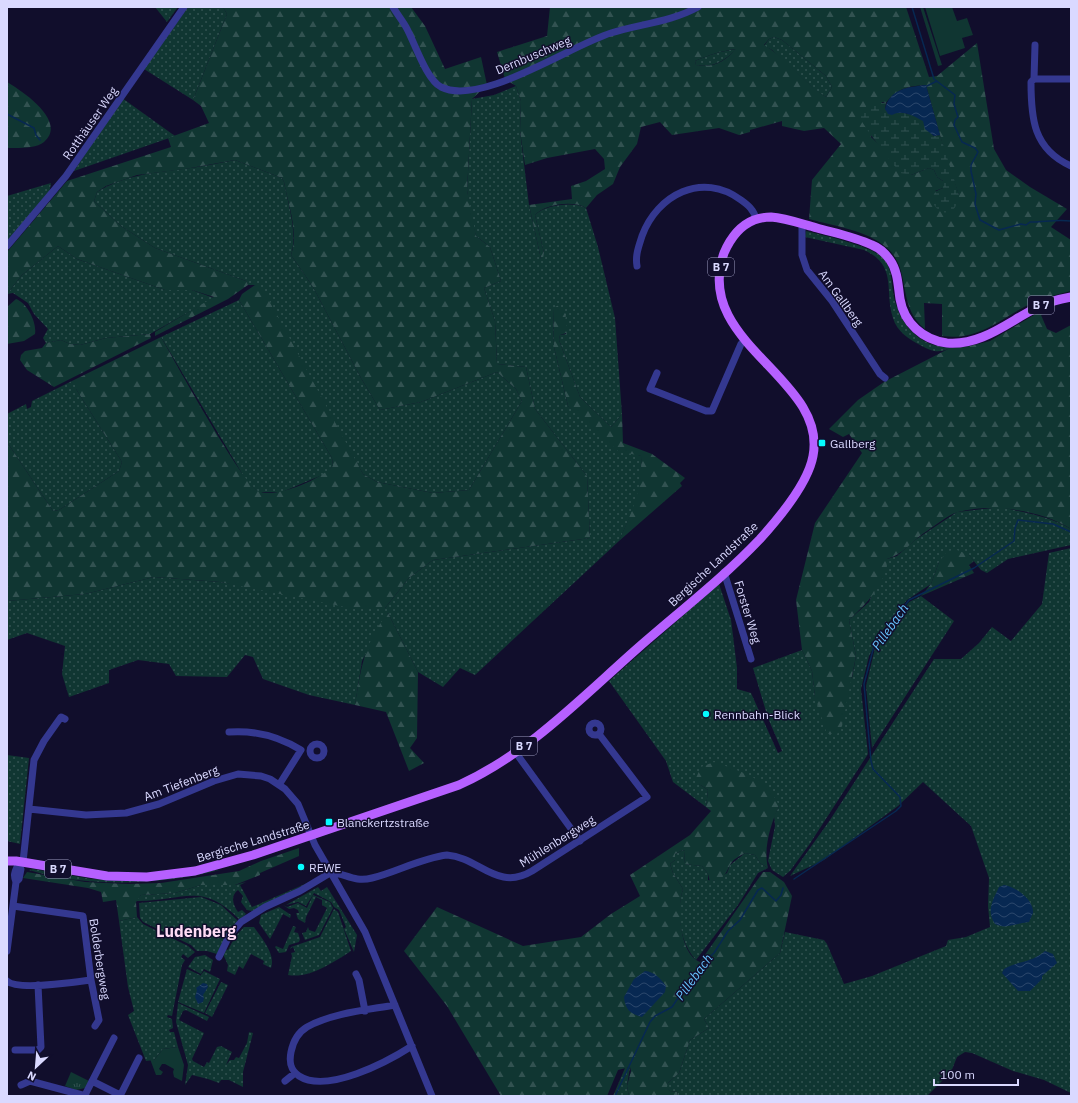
<svg xmlns="http://www.w3.org/2000/svg" width="1078" height="1103" font-family="'IBM Plex Sans',sans-serif">
<style>
.grass{fill:url(#grass-dots)}
.forest{fill:url(#forest-firs);fill-rule:evenodd}
.wetland{fill:url(#wetland-marsh)}
.park{fill:url(#park-tufts)}
.garden{fill:#103632}
.water{fill:url(#water-waves)}
.lines{fill:none;stroke-linecap:round;stroke-linejoin:round}
.stream{stroke:#072852;stroke-width:1.5}
.minor{stroke:#343890;stroke-width:7}
.major{stroke:#b660ff;stroke-width:9}
.poi-dot{fill:#05fbff;stroke:#110e2c;stroke-width:1.5}
.labels{text-anchor:middle;dominant-baseline:central;stroke-width:3;stroke-linejoin:round;paint-order:stroke}
.shield{fill:#110e2c;stroke:#9e9cc0;stroke-width:1}
.shield-label{font-size:11px;font-weight:bold;fill:#dad9ff}
.street-label{font-size:12px;fill:#dad9ff;stroke:#110e2c}
.poi-label{font-size:12px;fill:#dad9ff;stroke:#110e2c;text-anchor:start}
.water-label{font-size:13px;font-style:italic;fill:#67c5ff;stroke:#110e2c}
.district-label{font-size:16px;font-weight:bold;fill:#ffdbf5;stroke:#110e2c}
</style>
<defs>
<pattern id="grass-dots" width="8" height="8" patternUnits="userSpaceOnUse"><rect width="8" height="8" fill="#103632"/><path d="M2 2h.1M6 6h.1" fill="none" stroke="#325251" stroke-width="1.8" stroke-linecap="round"/></pattern>
<pattern id="forest-firs" width="22" height="20" patternUnits="userSpaceOnUse"><rect width="22" height="20" fill="#103632"/><path d="M5 1l3.5 6h-7zM16 11l3.5 6h-7z" fill="#325251"/></pattern>
<pattern id="wetland-marsh" width="20" height="14" patternUnits="userSpaceOnUse"><rect width="20" height="14" fill="#103632"/><path d="M1 5h8M5 5V1M11 12h8M15 12V8" fill="none" stroke="#325251"/></pattern>
<pattern id="park-tufts" width="24" height="20" patternUnits="userSpaceOnUse"><rect width="24" height="20" fill="#103632"/><path d="M3 7l-1-3M5 7V3M7 7l1-3M15 17l-1-3M17 17v-4M19 17l1-3" fill="none" stroke="#325251"/></pattern>
<pattern id="water-waves" width="16" height="10" patternUnits="userSpaceOnUse"><rect width="16" height="10" fill="#072852"/><path d="M0 5q4-4 8 0t8 0" fill="none" stroke="#2b476c"/></pattern>
</defs>
<rect width="100%" height="100%" fill="#110e2c"/>
<path class="grass" d="M155 7H178L167 22Z
M188 7H223L227 14 193 100 144 69Z
M774 37 782 40 826 76 832 87 826 97 815 90 772 50 764 46 769 39Z
M737 49C723 61 715 68 696 65L695 61C709 55 721 51 737 49Z
M516 86 521 101 520 131 529 205 541 259 544 253 535 215C544 205 574 201 586 208L598 247 615 318 622 414 611 427 580 397 559 340 560 335 566 334C568 321 561 317 553 308L554 347 568 406 632 453 641 456 642 472 637 501 619 541 475 675 460 668 443 687 418 672 388 613 362 661 355 705 309 695 263 679 253 657 245 655 227 677 176 676 169 664 138 660 109 670V683L69 697 62 674 65 646 27 633 7 640V601L85 594 154 577 220 582 385 608 409 578 433 560 590 538 587 476 535 409 526 367 497 364 495 321 484 288 501 281 490 247 476 236 471 217 467 190 472 99 494 95Z
M122 98 175 136 74 171Z
M235 160 282 178 284 182C288 204 298 233 291 255L313 287 361 378 380 410 421 402 497 372 516 389 522 401 469 490 433 493 377 482 363 474 255 285H248L246 281 155 248 121 226 94 201 97 192C125 175 151 173 183 169 200 167 218 163 235 160Z
M51 183 49 194 7 241V196Z
M806 231C822 235 872 246 883 258 892 268 891 280 893 292 898 323 918 347 951 348 937 354 931 351 920 345 909 339 897 332 893 318 884 291 898 265 864 250L805 237Z
M58 246 77 259 165 290H192L214 298 150 334 106 338 80 345 70 344 61 340 46 343 43 338 48 329 34 314 28 303 13 293 7 294 22 275Z
M239 300 332 458 333 466 327 473 282 492H258L247 482 161 337Z
M76 379V389L122 462 119 471 59 510 53 511 7 442V414L26 404 27 409 31 407 32 401Z
M1001 507C1025 513 1050 516 1071 529V545L1008 559 987 573 981 570 969 555 939 562 931 584 907 600 883 630 869 656 861 689 868 754 809 845 790 871 783 877 772 870 768 861 775 826 774 816 779 806 699 784 708 790 706 807 673 782 666 761 609 681 719 584 731 620 737 668V689L751 693 778 753 782 751 768 718 753 668 802 650 812 671 815 697 852 678 856 656 849 620 869 602 887 559 897 556 915 540 957 512Z
M1071 548V1093L1044 1080 1013 1071 972 1053 965 1052 957 1057 951 1072 927 1096H677L678 1092 670 1091 666 1087 668 1083 679 1073 690 1040 709 1028 704 1019 780 953 785 932 824 940 827 944 844 984 872 976 946 946 948 940 966 937 990 927 988 906 989 878 971 826 923 782 898 806 824 860 790 876 830 820 934 659H961L979 643 992 627 1011 641 1042 604 1049 553Z
M921 596 954 621 872 748 866 686 875 648 909 602Z
M7 755 29 758 20 844 7 841Z
M683 850 685 851 684 864 702 866 708 874V880L713 881 727 873 730 865 745 853 755 855 760 863 768 868 758 873 738 905 696 960C679 942 676 911 683 889L673 873 670 864 675 860V854Z
M33 869 92 879 116 880 220 870C162 885 87 888 29 870Z
M314 880 252 911 247 910 241 902 243 896 238 890C230 896 233 905 238 912L242 910 246 914 240 920C200 880 183 902 136 901L141 895 175 893 201 885H235L246 882 240 885 252 907Z
M318 887 321 891 327 887 357 935 354 952 344 929 346 927 339 910 334 907 331 902 314 893 306 906 298 902 286 905Z
M313 895 330 902 333 908 319 935 305 940 302 933 306 932 308 927 309 930 315 932 327 908 322 905V900L316 897 306 917 305 923 298 919 296 913H299L298 910 294 908 289 909 283 905 287 907 298 903 307 908Z
M201 897 221 905 238 921 217 954 207 951H197L191 945 143 922 140 918 139 903Z
M279 907 291 915 290 918 283 914 270 939 259 923 261 915Z
M334 909 338 912 351 951C334 962 309 979 288 975L292 956 291 953 295 952 293 947 290 949 291 947 320 937Z
M137 917 143 924 188 946 195 952 188 958 183 954 181 957 185 960 182 965 172 1016 168 1015 167 1017 172 1019 173 1028 169 1030 170 1032H174L178 1047 163 1049 154 1060 146 1061 128 1015 134 1011 128 987 119 921Z
M293 926 296 927 294 932 298 933 300 939 299 942 289 945 286 952 279 953 275 947 276 946 283 949Z
M244 927H254C262 939 276 954 271 968L263 964 264 961 251 954 243 969 239 966 235 975 227 971 228 965 223 954 225 949 228 950 235 937Z
M205 955 213 960 210 972 204 969 201 974 188 967 195 957Z
M187 969 200 975V976L204 971 220 979 204 1013 178 1002Z
M221 982 228 985 212 1017 205 1013Z
M178 1003 209 1017 207 1021 186 1010 183 1011 179 1020 204 1033 192 1059 193 1061 204 1067 207 1062 209 1063 217 1047 221 1046 232 1052 226 1065 230 1060H234L236 1057 239 1058 247 1043 249 1032 253 1033 243 1072V1087L229 1080H221L219 1083 208 1079 192 1075 185 1085 188 1065 176 1022Z
M630 1067 627 1086 629 1096H613L625 1068Z"/>
<path class="forest" d="M223 7H411L425 26 445 69 481 57 487 85 472 99 467 190 476 236 490 247 501 281 484 288 495 321 497 364 526 367 535 409 587 476 590 538 433 560 409 578 385 608 355 609 220 582 154 577 85 594 7 601V442L53 511 59 510 119 471 122 462 76 389V379L161 337C174 360 243 485 258 491 276 499 321 479 333 466L332 458 239 300 242 294 255 285 263 289 363 474 377 482 433 493 469 490 522 401 516 389 497 372 421 402 380 410 361 378 313 287 291 255C299 233 288 204 284 182L282 178 235 160 185 169 137 175 106 186 97 192 94 201 121 226 155 248 246 281 248 285 228 299 155 336V332L214 297 192 290H165L77 259 58 246 22 275 7 294V252L67 181 171 147 168 138 209 123 201 106 193 100 227 14Z
M550 7H906L929 77 937 76 977 43 994 149 1006 170 1030 187 1067 209 1051 227 1071 240V291C1055 295 1039 299 1024 307 997 322 975 341 942 336V304L924 303 925 329C896 306 912 269 887 248 867 230 834 226 809 219L812 180 841 144 824 128 804 131 782 126V121L750 130V132L739 135 719 128 672 135 660 122 641 127 637 144 620 167 613 184 597 195 586 208C573 200 545 204 535 215L544 253 543 258 541 259 529 205 572 199 571 186 586 181 605 169 604 159 595 149 547 158 525 165 520 131 521 101 516 86 505 79 497 52 547 36ZM774 37 782 40 826 76 832 87 826 97C803 83 788 59 764 45L769 39ZM736 49C724 62 714 68 696 65L695 61C709 55 721 51 736 49ZM926 85 948 164 959 195 935 191 943 188V181L937 177 934 170 929 168 911 175 871 137 882 102 886 103C897 88 909 86 926 85Z
M7 82C22 91 68 121 44 142 36 149 17 148 7 148Z
M16 299C27 303 37 322 35 334L24 341 7 344V307Z
M559 305 562 311 566 314 565 321 569 332 560 335 559 340 580 397 611 427 622 414 623 443 652 454 685 478 680 483 682 486 619 541C632 511 643 489 641 456L618 451 568 406 554 347 553 308Z
M1048 310 1041 315 1047 329 1056 333 1071 325V529C1041 510 993 503 958 512 947 515 934 527 924 533 911 542 902 555 887 559 887 584 866 604 849 620L856 656 842 726 837 734H827L815 697 812 671 802 650 796 600 815 523 862 453 849 434 843 437 829 429 858 400 884 382 950 348 966 347 990 341 1034 315Z
M150 334 151 338 54 387 27 370 20 360 21 355 25 351 42 348 46 343 61 340 70 344 80 345 106 338Z
M957 550 969 555 974 561 969 565 974 573 921 596 931 584 939 562 947 551Z
M388 613 418 672 417 738 410 748 424 763 409 771 386 712 355 705C361 668 364 643 388 613Z
M714 762C741 772 767 777 779 806 771 823 763 848 768 868L760 863 755 855 745 853C740 856 733 859 730 865 724 877 724 878 710 882L708 874 702 866 684 864 685 851 683 850 675 854V860L670 864 673 873 683 889C677 907 679 954 700 962L763 872H770L784 882 792 896 780 953 704 1019 709 1028 690 1040 679 1073 668 1083 667 1087 670 1091 678 1092 677 1096H629L627 1086 631 1071 630 1067 618 1070 607 1096H501L447 1006 404 951 437 907 523 946 581 937 611 914 640 896 630 875 690 835 711 811 706 807 708 790 699 784 696 778 701 767Z
M299 848V856L260 873V875L235 885H201L175 893 141 895 136 902 137 917 119 921 116 900 103 902 101 892 88 888 23 878 27 872 85 882 128 884 161 883 239 871 261 861Z"/>
<path class="wetland" d="M874 103H886L885 109C896 113 915 112 924 121 928 125 929 133 934 136L940 135 959 195C959 205 951 217 940 211 938 210 935 206 933 204 933 194 933 192 943 188V181L937 177 934 170 929 168 911 175 900 173C886 154 871 137 859 117L860 112 868 105Z"/>
<path class="park" d="M71 1072 89 1081 85 1088 76 1090 65 1086Z"/>
<path class="garden" d="M920 7H923L942 65 938 66Z
M925 7H952L957 21 967 18 973 35 962 38 965 48 940 56Z
M178 1047 184 1065 182 1081 174 1077 173 1072 174 1069 165 1064H162L159 1069 163 1072 161 1075H156L150 1059 154 1060 163 1049Z"/>
<path class="water" d="M926 85 940 135 934 136 925 129 923 121C914 116 902 109 892 115L888 114 885 109C890 88 909 87 926 85Z
M1004 885C1016 887 1034 900 1033 913L1029 922C1017 923 1006 930 995 924 986 911 993 900 999 887Z
M1045 951 1053 954 1057 963 1042 976V979L1030 991H1018L1002 973 1004 969C1020 960 1029 964 1045 951Z
M645 971C655 972 660 978 666 986L665 992 642 1017C630 1014 625 1009 624 997L634 979Z
M203 983 207 984 208 987 203 995 204 998 203 1002 198 1004 195 997 197 990 196 988Z"/>
<g class="lines">
<path class="stream" d="M912 7 934 79 955 95 954 104 958 117 955 120 954 125 962 142 975 148 978 152 971 165V171L976 194 975 204 980 220 999 230 1021 224 1026 225 1030 222C1044 222 1057 219 1071 221
M927 86 937 81
M7 114 34 128 36 135 40 140
M794 879 896 811 901 806 900 797 873 769 871 761 864 684 874 646 909 600 974 568 1014 541 1015 528 1018 520 1053 524 1071 532
M615 1096 650 1022 655 1016 672 1007 684 989 692 981 699 967 714 953 728 931 740 920 758 890 762 888 776 901 781 895 783 888"/>
<path class="minor" d="M393 7C397 14 402 20 406 27 415 43 426 79 441 87 481 107 571 45 611 33 639 24 671 22 698 7
M1035 45 1034 79 1031 82C1031 118 1033 149 1071 166
M1034 79H1071
M802 224V255L807 270 832 301 880 374 885 378
M7 246 66 176 184 7
M637 266C635 255 639 246 642 236 657 195 702 171 741 200 748 205 754 210 756 219
M657 373 650 389 706 411H712L741 344 745 340
M724 572 751 659
M589 729a6 6 0 1 1 12 0a6 6 0 1 1-12 0Z
M229 732C256 730 278 736 301 750L279 785
M310 751a7 7 0 1 1 14 0a7 7 0 1 1-14 0Z
M516 753 580 841
M29 809 86 815 126 813 159 804 214 781 238 774 261 776 270 779 285 789 298 804 315 845 365 932 432 1096
M23 862 34 760 44 741 61 717 65 719
M16 882 19 879 21 869 18 865
M13 906 83 916 91 980 99 1020 95 1026
M7 951 16 882C12 873 17 869 19 862
M219 957 229 936 241 922 265 907 300 891 330 873C344 872 353 883 372 878 397 872 421 858 447 855 479 857 497 892 532 871L647 797 599 734
M356 974 359 980 365 1011
M7 981C18 991 76 982 91 980
M395 1005C367 1010 332 1013 307 1027 297 1033 293 1042 291 1052 289 1062 290 1070 299 1076 327 1094 387 1062 412 1046
M15 1050H38L41 1047 38 985
M92 1081 120 1095
M285 1081 295 1073
M21 1085 30 1081 86 1096
M85 1095 114 1038
M120 1096 139 1058"/>
<path class="major" d="M7 861H16L107 876 147 877 195 871 253 855 459 785C528 754 582 697 639 647 679 612 723 578 760 539 779 518 808 484 813 456 828 378 692 343 724 253 730 239 739 226 754 220 760 218 765 217 771 217 786 218 802 224 817 228 835 233 855 237 872 245 880 248 885 253 890 260 898 271 898 286 900 299 904 323 923 340 947 343 982 346 1009 321 1038 307 1048 302 1060 299 1071 297"/>
</g>
<g class="poi-dot">
<rect x="818" y="439" width="8" height="8" rx="2"/>
<circle cx="706" cy="714" r="4"/>
<rect x="325" y="818" width="8" height="8" rx="2"/>
<circle cx="301" cy="867" r="4"/>
</g>
<g class="labels">
<g class="shield">
<rect x="708" y="258" width="26" height="18" rx="3"/>
<rect x="1028" y="296" width="26" height="18" rx="3"/>
<rect x="511" y="737" width="26" height="18" rx="3"/>
<rect x="45" y="860" width="26" height="18" rx="3"/>
</g>
<g class="shield-label">
<text x="721" y="267">B 7</text>
<text x="1041" y="305">B 7</text>
<text x="524" y="746">B 7</text>
<text x="58" y="869">B 7</text>
</g>
<g class="street-label">
<text transform="translate(533 55) rotate(-23)">Dernbuschweg</text>
<text transform="translate(90 123) rotate(-55)">Rotthäuser Weg</text>
<text transform="translate(841 298) rotate(54)">Am Gallberg</text>
<text transform="translate(713 564) rotate(-43)">Bergische Landstraße</text>
<text transform="translate(748 612) rotate(73)">Forster Weg</text>
<text transform="translate(181 783) rotate(-21)">Am Tiefenberg</text>
<text transform="translate(253 841) rotate(-17)">Bergische Landstraße</text>
<text transform="translate(557 841) rotate(-32)">Mühlenbergweg</text>
<text transform="translate(100 959) rotate(81)">Bolderbergweg</text>
</g>
<g class="poi-label">
<text x="830" y="443">Gallberg</text>
<text x="714" y="714">Rennbahn-Blick</text>
<text x="337" y="822">Blanckertzstraße</text>
<text x="309" y="867">REWE</text>
</g>
<g class="water-label">
<text transform="translate(890 627) rotate(-55)">Pillebach</text>
<text transform="translate(694 977) rotate(-54)">Pillebach</text>
</g>
<g class="district-label">
<text x="196" y="931">Ludenberg</text>
</g>
</g>
<rect width="1078" height="1103" fill="none" stroke="#dad9ff" stroke-width="16"/>
<g transform="translate(36 1067) rotate(206)" stroke="#110e2c" stroke-width="3" paint-order="stroke">
<path d="M0-3L7 15L0 10L-7 15Z" fill="#dad9ff"/>
<text y="-6" font-size="11" font-weight="bold" text-anchor="middle" fill="#dad9ff">N</text>
</g>
<path d="M934 1079v6h84v-6" fill="none" stroke="#dad9ff" stroke-width="2"/>
<text x="940" y="1079" font-size="12" fill="#dad9ff" stroke="#110e2c" stroke-width="3" paint-order="stroke">100 m</text>
</svg>
